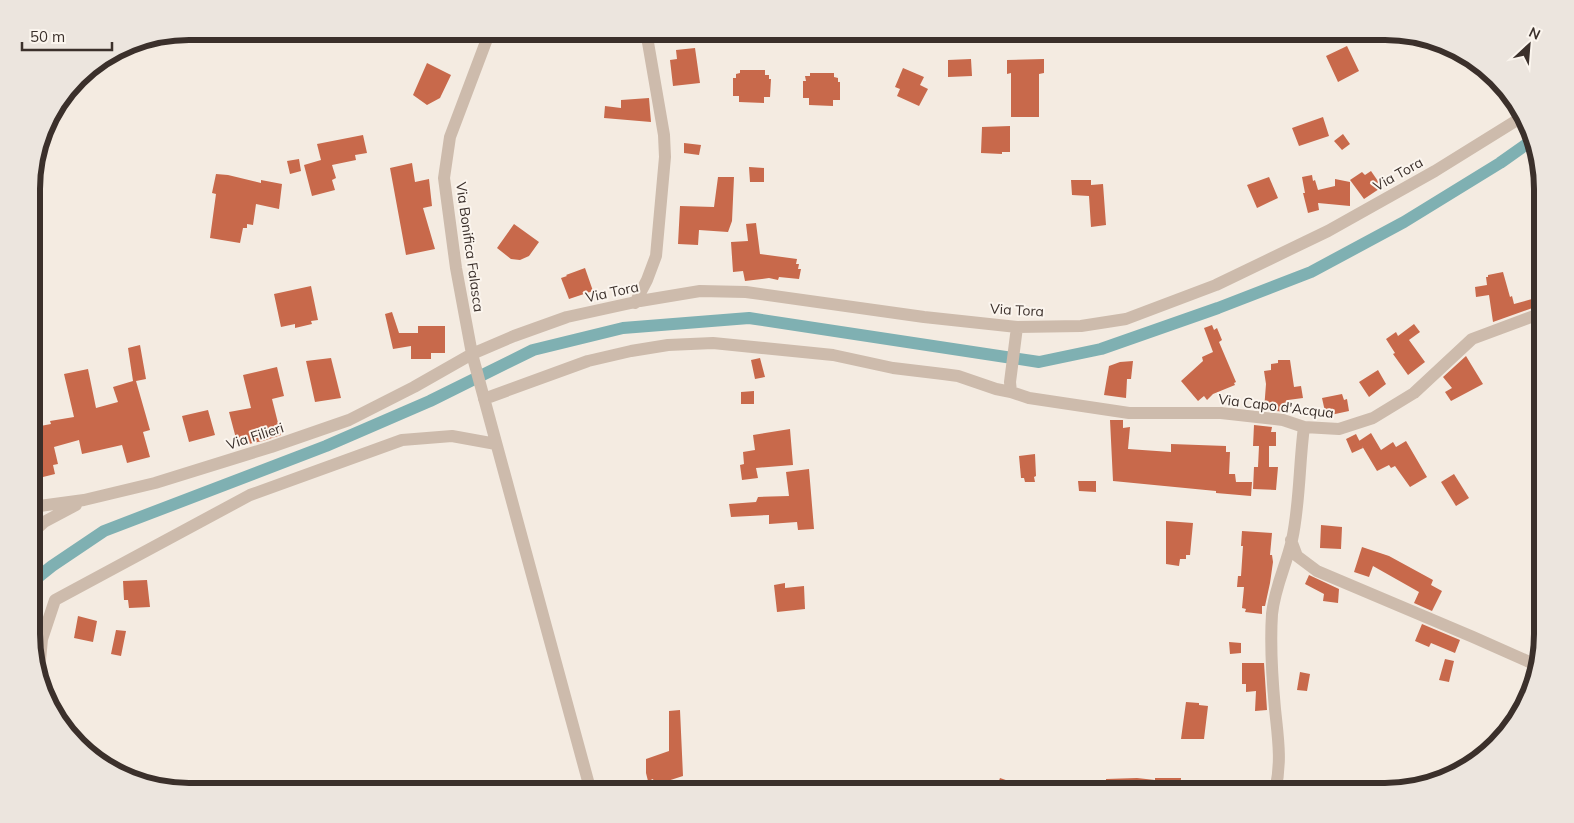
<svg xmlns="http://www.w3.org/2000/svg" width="1574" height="823" font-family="Mulish,sans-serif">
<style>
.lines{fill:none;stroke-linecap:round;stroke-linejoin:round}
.canal{stroke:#7fb0b2;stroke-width:12}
.building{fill:#c8694b}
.minor{stroke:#cdbbac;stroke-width:12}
.labels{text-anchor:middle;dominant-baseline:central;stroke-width:4;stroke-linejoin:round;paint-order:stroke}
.street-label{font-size:14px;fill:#3b302b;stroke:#fbf5ee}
.rim{fill:none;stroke:#3b302b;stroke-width:6}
</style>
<rect width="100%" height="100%" fill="#f4ebe1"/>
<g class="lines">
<path class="canal" d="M32 582 52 566 104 531 326 446 430 401 533 350 623 328 749 318 1039 362 1101 349 1218 308 1311 272 1404 222 1500 163 1531 141"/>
</g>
<path class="building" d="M1347 46 1359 71 1338 82 1326 56Z
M695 48 700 83 673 86 670 60 677 59 676 50Z
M971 59 972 76 948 77V60Z
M1044 59V73L1039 74V117H1011V73L1007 74V60Z
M427 63 451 75 440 98 427 105 413 95Z
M903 68 924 77 920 85 928 89 919 106 897 96 900 89 895 87Z
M740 70H765V75H769V79H771L770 97H764V103L739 102V96H733V78H736V74L740 73Z
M810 73H834V77L838 78V82H840V100H833V106L809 105V98H803V81H806L805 76H810Z
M649 98 651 122 604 118 605 106 621 108V100Z
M1323 117 1329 136 1299 146 1292 128Z
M1010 126V152H1002V154L981 153 982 127Z
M1343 134 1350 144 1342 150 1334 141Z
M363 135 367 153 355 155 356 160 332 165 336 178 332 180 335 190 312 196 304 165 321 160 317 144Z
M684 143 701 145 699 155 684 153Z
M299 159 301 171 290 174 287 161Z
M412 163 415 182 429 179 432 206 423 208 435 249 406 255 390 168Z
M749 167 764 168V182H750Z
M1371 171 1382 187 1364 199 1350 180 1362 172 1365 175Z
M216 174 228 175 261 183V180L282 184 279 209 256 204 253 225 247 224V228H243L240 243 210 238 216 194 212 193Z
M1312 175 1313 181 1315 180 1318 190 1335 186V179L1350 182V206L1318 203 1319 210 1308 213 1303 193H1305L1302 177Z
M718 177H734L732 221 728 232 699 230 698 245 678 244 680 206 714 207Z
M1269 177 1278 198 1257 208 1247 185Z
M1071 180H1091V185L1103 184 1106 225 1091 227 1089 196 1072 195Z
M756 223 760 254 797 259 796 264H799L798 269H801L799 279 779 277 778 280 769 278 745 281 743 271 733 272 731 242 748 241 746 224Z
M514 224 539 242 529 256 520 260 511 259 497 248Z
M585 268 593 291 569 299 561 278 567 276 566 275Z
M1503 272 1510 297 1512 296 1514 304 1539 297 1541 305 1493 322 1489 295 1476 297 1475 287 1487 285 1486 277H1488V275Z
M311 286 318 320 311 321 312 324 295 328V324L281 327 274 294Z
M392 312 399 333H418V326H445V353H431V359H411V346L393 349 385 314Z
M1414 324 1420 332 1409 340 1425 362 1408 375 1393 354 1395 353 1386 339 1396 332 1398 336Z
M1212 325 1214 330 1217 328 1222 340 1219 342 1236 382 1234 383 1235 385 1213 394 1207 400 1204 396 1198 401 1181 381 1203 361 1202 357 1213 352 1204 328Z
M140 345 146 379 136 381 150 430 143 432 150 457 127 463 122 445 82 454 79 440 54 447 58 464 53 465 55 474 43 477 38 452 34 453 32 445V436L36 435 35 427 51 424 50 421 74 417 64 374 88 369 96 408 118 402 113 387 133 381 128 348Z
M1466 356 1483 384 1451 401 1445 392 1452 388 1443 377Z
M331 358 341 398 315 402 306 361Z
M760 358 765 377 755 379 751 360Z
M1278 360H1290L1294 387 1301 386 1303 398 1288 400V412L1264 410 1266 384 1264 371 1271 370V364L1278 363Z
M1133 361 1131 379H1127L1126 398 1104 395 1109 366 1120 362Z
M277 367 284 396 272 399 281 435 263 441 238 446 229 412 251 408 243 375Z
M1378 370 1386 384 1369 397 1359 382Z
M754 391V404H741V392Z
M1342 394 1344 400 1347 399 1349 411 1326 416 1322 398Z
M208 410 215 435 189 442 182 416Z
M1110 420H1123V428L1130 427 1128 449 1171 452V444L1226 446V452H1230L1229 474H1235L1236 482H1252L1251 496 1216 493V491L1113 481Z
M1254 425 1272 427 1271 432H1276V446H1269V467H1278L1276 490 1253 489 1254 467H1258L1259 446H1253Z
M790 429 793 465 756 468 758 478 742 480 740 465 744 464 743 452 755 450 753 435Z
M1371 433 1381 450 1393 442 1396 447 1406 441 1427 477 1410 487 1395 466 1391 468 1389 465 1377 471 1359 441Z
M1356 434 1363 448 1352 453 1346 439Z
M1035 454 1036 476 1034 477 1035 482H1025L1024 478H1021L1019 456Z
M809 469 814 529 798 530 797 522 769 524V515L731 517 729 504 756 502 758 497 789 496 786 472Z
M1454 474 1469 498 1456 506 1441 482Z
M1078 481H1096V492L1079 491Z
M1166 521 1193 523 1190 555H1186V559H1180L1179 566 1166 564Z
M1321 525 1342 527 1341 549 1320 548Z
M1242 531 1272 533 1270 555H1272L1273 562 1270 583 1265 606H1262V614L1245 612 1246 609 1242 608 1244 587H1237L1238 576H1241L1243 546H1241Z
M1362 547 1389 556 1433 580 1431 585 1442 591 1432 611 1414 603 1419 592 1373 566 1369 577 1354 572Z
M1309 575 1339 589 1338 603 1323 601 1324 594 1305 584Z
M147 580 150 607 129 608 128 600H124L123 581Z
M785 583V588L804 586 805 609 777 612 774 585Z
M78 616 97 621 93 642 74 638Z
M1422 624 1460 640 1455 653 1431 643 1429 647 1415 641Z
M116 630 126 631 121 656 111 654Z
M1229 642 1241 643V653L1230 654Z
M1445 659 1454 661 1449 682 1439 680Z
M1242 663H1264L1267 710 1255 711 1256 691 1246 692V684H1242Z
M1300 672 1310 674 1307 691 1297 690Z
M1186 702 1199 703V705L1208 706 1204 739H1181Z
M680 710 683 776 655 785 653 779 648 781 646 773V759L669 751V711Z
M1000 778 1034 790V792H995Z
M1137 778 1155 780V778H1181L1180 791 1106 792V779Z"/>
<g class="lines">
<path class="minor" d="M490 31 450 137 444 178 456 268 472 354 591 792
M635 303 647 280 656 256 665 157 664 135 646 31
M1017 327 1010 382 1011 392 1029 398 1129 413H1221L1283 420 1304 427 1339 429 1373 418 1414 393 1472 339 1542 313
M484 399 588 361 631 351 668 345 713 343 833 355 893 368 943 374 958 376 996 389 1011 392
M32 507 84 500 155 483 271 447 349 420 414 387 472 354 514 336 567 317 640 301 700 291 746 292 924 317 1017 327 1081 326 1126 319 1216 285 1328 231 1435 171 1522 117
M32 533 44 522 76 505
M1291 540 1297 556 1317 571 1473 637 1536 665
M39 671 42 639 55 600 250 495 402 440 452 436 496 444
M1275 791C1282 762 1278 738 1275 709 1272 677 1270 645 1272 614 1275 586 1286 566 1292 540 1300 503 1299 464 1304 427"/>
</g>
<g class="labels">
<g class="street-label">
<text transform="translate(1398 174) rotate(-29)">Via Tora</text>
<text transform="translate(470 247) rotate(82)">Via Bonifica Falasca</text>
<text transform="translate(612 292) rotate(-12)">Via Tora</text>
<text transform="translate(1017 310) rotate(3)">Via Tora</text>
<text transform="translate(1276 406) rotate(7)">Via Capo d'Acqua</text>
<text transform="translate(255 436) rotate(-18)">Via Filieri</text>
</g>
</g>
<path d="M0 0H1574V823H0ZM189 40H1385A149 149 0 0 1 1534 189V634A149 149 0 0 1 1385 783H189A149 149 0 0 1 40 634V189A149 149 0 0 1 189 40Z" fill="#ece5de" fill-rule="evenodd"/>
<path class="rim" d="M189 40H1385A149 149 0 0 1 1534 189V634A149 149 0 0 1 1385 783H189A149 149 0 0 1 40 634V189A149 149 0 0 1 189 40Z"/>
<g transform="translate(1529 45) rotate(26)" stroke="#fbf5ee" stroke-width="4" paint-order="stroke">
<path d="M0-4L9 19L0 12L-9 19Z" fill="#3b302b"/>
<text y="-8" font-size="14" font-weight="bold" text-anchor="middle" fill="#3b302b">N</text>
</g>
<path d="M22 42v8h90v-8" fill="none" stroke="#3b302b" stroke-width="2.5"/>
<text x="30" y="42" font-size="15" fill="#3b302b" stroke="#fbf5ee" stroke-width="4" paint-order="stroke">50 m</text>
</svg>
